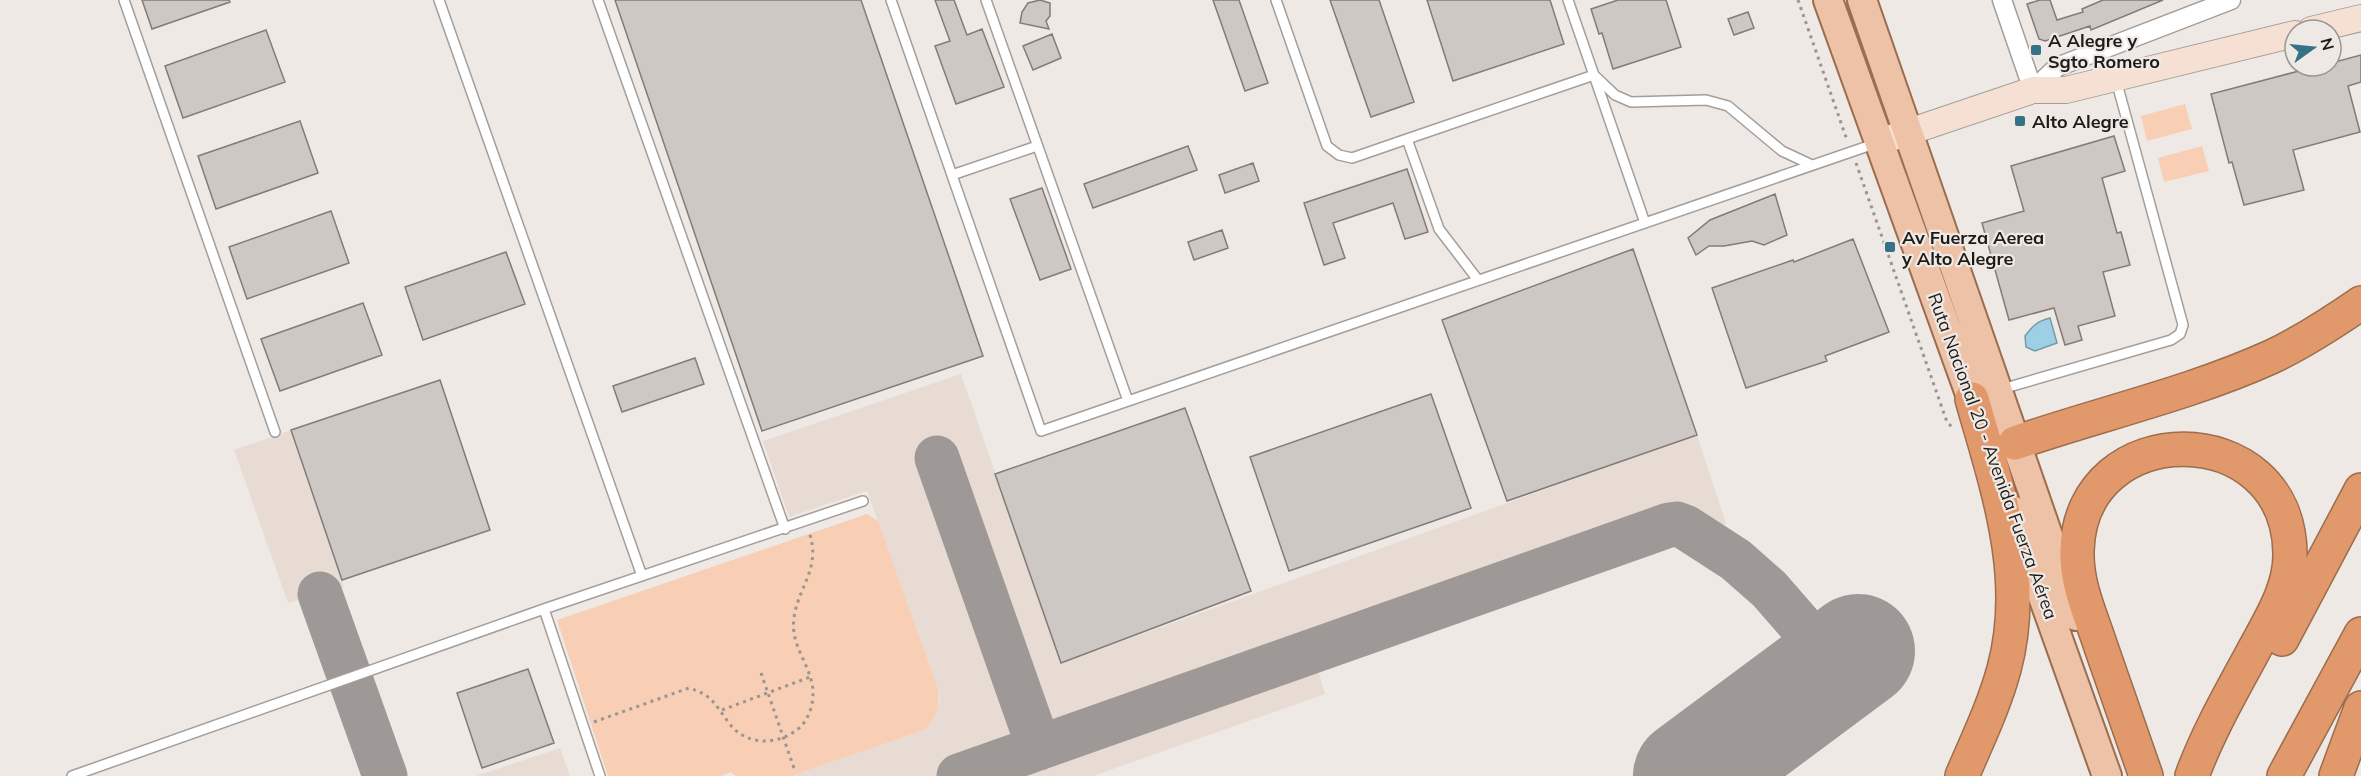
<svg xmlns="http://www.w3.org/2000/svg" width="2361" height="776" font-family="Mulish,sans-serif">
<style>
.built{fill:#e8dbd4}
.green{fill:#f8ceb4}
.water{fill:#9ed0e5;stroke:#779aa8;stroke-width:1.5}
.lines{fill:none;stroke-linecap:round;stroke-linejoin:round}
.taxiway{stroke:#9e9996;stroke-width:45}
.runway{stroke:#9e9996;stroke-width:114}
.building{fill:#cec8c5;stroke:#817c78;stroke-width:1.5}
.service-casing{stroke:#a49e9b;stroke-width:12}
.minor-casing{stroke:#a49e9b;stroke-width:21}
.secondary-casing{stroke:#a49e9b;stroke-width:28}
.primary-casing{stroke:#9c6d4e;stroke-width:32}
.motorway-casing{stroke:#9c6d4e;stroke-width:36}
.path{stroke:#999592;stroke-width:3;stroke-dasharray:3 4.5;stroke-linecap:butt}
.service{stroke:#fff;stroke-width:9}
.minor{stroke:#fff;stroke-width:18}
.secondary{stroke:#f6e0d3;stroke-width:26}
.primary{stroke:#edc2a6;stroke-width:28}
.motorway{stroke:#e1996b;stroke-width:33}
.poi-dot{fill:#357288;stroke:#efe9e5;stroke-width:2}
.labels{text-anchor:middle;dominant-baseline:central;stroke-width:4.5;stroke-linejoin:round;paint-order:stroke}
.poi-label{font-size:18px;font-weight:bold;fill:#1d1b19;stroke:#efe9e5;text-anchor:start}
.street-label{font-size:18px;fill:#1d1b19;stroke:#efe9e5}
</style>
<rect width="100%" height="100%" fill="#efe9e5"/>
<path class="built" d="M961 374 1061 663 1697 435 1726 524 1318 670 1325 694 1093 776H791L924 730 940 700 938 689 867 491 789 517 763 441Z
M291 430 344 587 288 603 234 450Z
M560 748 570 776H476Z"/>
<path class="green" d="M2185 104 2192 129 2147 141 2141 116Z
M2202 146 2209 171 2164 182 2158 158Z
M867 514 878 521 938 689C940 706 936 718 924 730L791 776H736L731 772 721 776H608L557 620Z"/>
<path class="water" d="M2050 318 2057 343 2035 351 2026 347 2025 336C2033 325 2038 321 2050 318Z"/>
<g class="lines">
<path class="taxiway" d="M937 458 1039 748
M320 594 385 776
M959 776 1669 525 1677 524 1685 527 1736 560 1769 589 1837 667"/>
<path class="runway" d="M1690 776 1858 651"/>
</g>
<path class="building" d="M142 0H229L230 2 152 29Z
M615 0H861L983 356 762 431Z
M935 0H954L967 35 982 29 1004 87 956 104 935 46 950 41Z
M1040 0 1050 3V16L1046 21 1049 29 1020 23 1022 12 1028 3Z
M1213 0H1239L1268 83 1245 91Z
M1330 0H1379L1414 102 1371 117Z
M1427 0H1550L1564 44 1453 81Z
M1618 0H1666L1681 47 1613 69 1602 33 1599 34 1591 9Z
M2040 0H2050L2057 20 2083 12 2082 9 2103 0H2163L2091 30 2090 26 2045 41 2039 39 2027 4Z
M1748 12 1754 28 1734 35 1728 19Z
M266 30 285 82 183 118 165 66Z
M1052 34 1061 58 1033 70 1023 46Z
M2361 55V82L2348 86 2360 132 2293 150 2304 190 2244 205 2232 162 2229 163 2211 94 2318 66H2331V63Z
M300 121 318 173 216 209 198 156Z
M2114 136 2125 171 2102 178 2117 233 2121 232 2130 265 2103 272 2115 316 2078 326 2082 340 2065 345 2054 308 2009 320 1982 223 2024 211 2011 166Z
M1188 146 1197 170 1093 208 1084 184Z
M1253 163 1259 181 1225 193 1219 175Z
M1407 169 1428 232 1405 239 1393 203 1333 223 1345 258 1324 265 1304 203Z
M1042 188 1071 269 1040 280 1010 199Z
M1775 194 1787 235 1764 245 1752 241 1724 246H1709L1696 255 1688 238 1710 220Z
M331 211 349 263 247 299 229 247Z
M1222 230 1228 248 1194 260 1188 242Z
M1853 239 1889 332 1825 356 1827 361 1746 388 1712 288 1793 260 1794 262Z
M1633 249 1697 435 1507 501 1442 320Z
M506 252 525 304 423 340 405 287Z
M363 303 382 355 280 391 261 339Z
M695 358 704 384 622 412 613 386Z
M440 380 490 530 342 580 291 430Z
M1431 394 1471 508 1289 571 1250 457Z
M1185 408 1251 591 1061 663 995 474Z
M528 669 554 743 482 768 457 693Z"/>
<g class="lines">
<g class="service-casing">
<path id="service" d="M124 0 275 432
M439 0 642 576
M598 0 785 529
M891 0 1041 431 1877 143
M986 0 1128 401
M1276 0 1327 146 1339 155 1352 158 1407 139
M1568 0 1645 223
M952 175 1037 146
M1478 280 1439 229 1407 139 1594 75 1615 95 1631 102 1706 100 1728 106 1782 151 1812 165
M2002 389 2171 340 2180 334 2183 325 2116 80
M544 609 600 776
M72 776 544 609 863 501"/>
</g>
<g class="minor-casing">
<path id="minor" d="M2002 0 2033 90 2057 67 2231 0"/>
</g>
<g class="secondary-casing">
<path id="secondary" d="M2311 30 2361 18
M1879 142 2033 90H2066L2295 34"/>
</g>
<g class="primary-casing">
<path id="primary" d="M1828 0 1979 419
M1862 0 2076 616
M2012 510 2107 776"/>
</g>
<g class="motorway-casing">
<path id="motorway" d="M2015 443C2099 414 2189 394 2271 357 2303 342 2332 323 2361 303
M2282 639 2361 490
M1962 776C1977 741 1994 706 2004 669 2029 577 1997 487 1972 399
M2146 776C2131 733 2116 690 2101 647 2091 616 2076 585 2077 551 2080 415 2288 415 2290 553 2291 588 2270 620 2254 650 2232 691 2208 732 2192 776
M2284 776 2361 634
M2336 776 2361 708"/>
</g>
<path class="path" d="M1798 0 1847 140
M1856 163 1947 422 1954 429
M761 673 795 771
M722 710 810 677
M594 722 689 688C713 695 715 705 729 723 744 744 773 746 794 732 807 724 813 708 813 693 813 672 797 653 794 633 789 594 824 573 809 532"/>
<use href="#service" class="service"/>
<use href="#minor" class="minor"/>
<use href="#secondary" class="secondary"/>
<use href="#primary" class="primary"/>
<use href="#motorway" class="motorway"/>
</g>
<g class="poi-dot">
<rect x="2030" y="44" width="12" height="12" rx="3"/>
<rect x="2014" y="115" width="12" height="12" rx="3"/>
<rect x="1884" y="241" width="12" height="12" rx="3"/>
</g>
<g class="labels">
<g class="poi-label">
<text x="2048" y="40">A Alegre y<tspan x="2048" dy="21">Sgto Romero</tspan></text>
<text x="2032" y="121">Alto Alegre</text>
<text x="1902" y="237">Av Fuerza Aerea<tspan x="1902" dy="21">y Alto Alegre</tspan></text>
</g>
<g class="street-label">
<text transform="translate(1993 456) rotate(70)">Ruta Nacional 20 - Avenida Fuerza Aérea</text>
</g>
</g>
<g transform="translate(2313 48) rotate(75)"><circle r="28" fill="#efe9e5" stroke="#9b9793" stroke-width="1.5"/>
<path d="M0-4.5L10 22L0 15L-10 22Z" fill="#357288"/>
<text y="-9" font-size="16" font-weight="bold" text-anchor="middle" fill="#1d1b19">N</text>
</g>
</svg>
